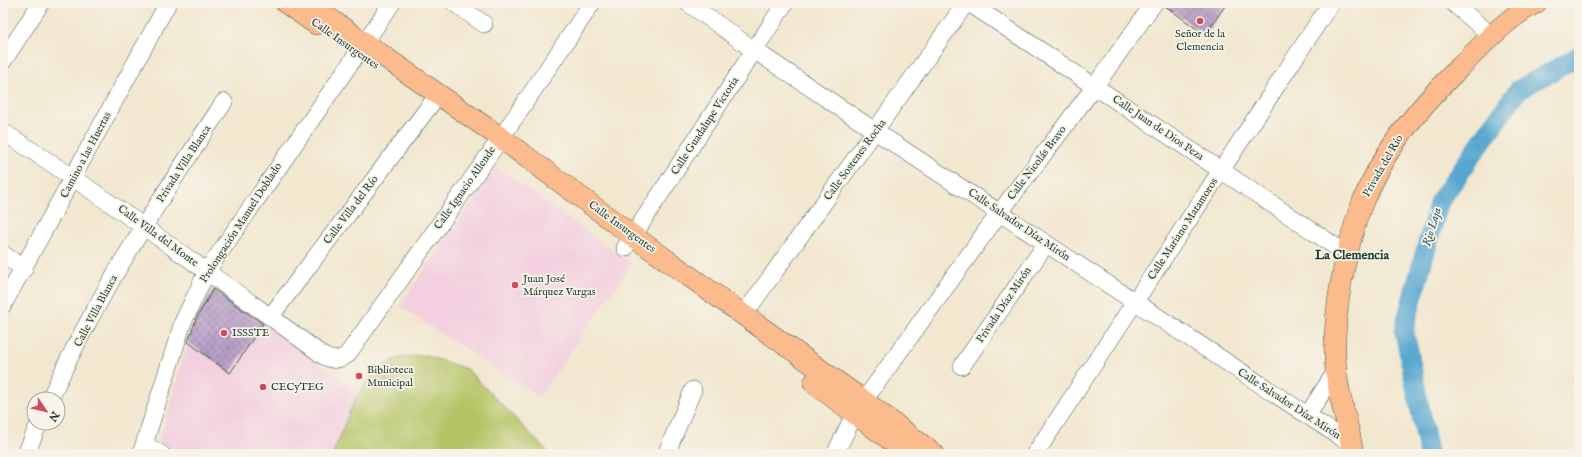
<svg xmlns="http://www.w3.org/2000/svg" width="1582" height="457" font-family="'IM FELL English',serif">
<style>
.built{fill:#f3cfdf}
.pitch{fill:#b6c466;stroke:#6a804d}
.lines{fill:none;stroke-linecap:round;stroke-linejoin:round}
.river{stroke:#55a5cf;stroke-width:20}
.building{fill:url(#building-cross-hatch)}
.minor-casing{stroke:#3f564b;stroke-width:18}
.major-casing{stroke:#3f564b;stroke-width:22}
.minor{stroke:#fff;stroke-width:17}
.major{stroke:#fbbb8d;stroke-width:21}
.poi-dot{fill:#d1495b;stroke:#f7f3e8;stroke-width:1.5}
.labels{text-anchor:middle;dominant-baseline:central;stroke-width:3.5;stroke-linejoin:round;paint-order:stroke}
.poi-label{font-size:11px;fill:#1f3d34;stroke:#f7f3e8;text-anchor:start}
.street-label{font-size:11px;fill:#1f3d34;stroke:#f7f3e8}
.water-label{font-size:12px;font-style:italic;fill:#2f5c62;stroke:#f7f3e8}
.quarter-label{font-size:13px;font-weight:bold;fill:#1f3d34;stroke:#f7f3e8}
</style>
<defs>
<pattern id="building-cross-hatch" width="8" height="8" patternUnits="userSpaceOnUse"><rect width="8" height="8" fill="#b69bc6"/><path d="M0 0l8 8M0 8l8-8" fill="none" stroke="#9380a2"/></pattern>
</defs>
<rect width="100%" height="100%" fill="#f7f3e8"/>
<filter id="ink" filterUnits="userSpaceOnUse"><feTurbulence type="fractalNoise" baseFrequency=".025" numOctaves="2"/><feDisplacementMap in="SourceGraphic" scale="8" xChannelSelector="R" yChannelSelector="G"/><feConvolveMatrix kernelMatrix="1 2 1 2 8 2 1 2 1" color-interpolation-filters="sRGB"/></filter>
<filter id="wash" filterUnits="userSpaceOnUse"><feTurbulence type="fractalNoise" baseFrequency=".012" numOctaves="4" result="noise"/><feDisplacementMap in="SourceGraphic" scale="16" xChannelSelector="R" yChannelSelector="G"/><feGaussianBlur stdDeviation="0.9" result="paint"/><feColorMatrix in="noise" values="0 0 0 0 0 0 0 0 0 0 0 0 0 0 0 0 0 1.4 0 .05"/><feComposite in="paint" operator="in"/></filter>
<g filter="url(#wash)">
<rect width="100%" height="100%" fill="#f2e7cf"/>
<path class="built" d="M497 167 632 264 539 397 399 306Z
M263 324 360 393 333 454H167L157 448 188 342 230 373Z"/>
<path class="pitch" d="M425 355 467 369 550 454H333C347 421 359 372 397 359 405 356 416 356 425 355Z"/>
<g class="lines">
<path class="river" d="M1429 454 1404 329 1439 202 1518 90 1579 56"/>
</g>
<g id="blocks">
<path class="building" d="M1164 3H1227L1205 35 1164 5Z
M213 289 263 324 230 373 188 342 196 319Z"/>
</g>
</g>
<g filter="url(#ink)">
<use href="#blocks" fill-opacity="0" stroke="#3f564b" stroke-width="1"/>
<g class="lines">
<g class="minor-casing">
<path id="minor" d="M454 3 484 24
M688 3 754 50 875 131 1351 444
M969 3 1347 254
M1453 3 1492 36
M3 61 41 3
M3 132C73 176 139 223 206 271 245 299 284 326 322 355 332 361 337 361 347 355L501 138 592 3
M625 248 785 3
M3 254 24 269
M3 305 168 3
M271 316 431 104
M743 316 966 3
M962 366 1046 244
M50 399C97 294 161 198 224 102
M1307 416 1336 371
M145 445 161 454
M26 454 39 423
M141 454 183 322 207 271 392 3
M666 454 693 390
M835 454 855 413 1000 212 1095 86 1154 3
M1035 454 1331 3"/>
</g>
<g class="major-casing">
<path id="major" d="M286 3 316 24
M307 3 501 138 633 236 864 401 934 454
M814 383 909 454
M1353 454C1349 426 1339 399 1336 371 1333 342 1336 312 1341 283 1346 257 1352 229 1362 204 1381 153 1419 107 1458 69 1480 48 1508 16 1536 3"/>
</g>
<use href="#minor" class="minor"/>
<use href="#major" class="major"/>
</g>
</g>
<g class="poi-dot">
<circle cx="1200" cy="21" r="4"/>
<circle cx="515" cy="285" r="4"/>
<circle cx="224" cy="333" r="4"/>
<circle cx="359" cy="376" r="4"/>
<circle cx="263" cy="387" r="4"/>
</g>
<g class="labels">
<g class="poi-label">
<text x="1200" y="34" text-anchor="middle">Señor de la<tspan x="1200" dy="13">Clemencia</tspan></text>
<text x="523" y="279">Juan José<tspan x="523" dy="13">Márquez Vargas</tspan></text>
<text x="232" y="333">ISSSTE</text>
<text x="367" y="370">Biblioteca<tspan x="367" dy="13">Municipal</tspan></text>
<text x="271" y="387">CECyTEG</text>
</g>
<g class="street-label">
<text transform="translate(345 44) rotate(35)">Calle Insurgentes</text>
<text transform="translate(705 126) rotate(-57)">Calle Guadalupe Victoria</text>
<text transform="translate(1158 128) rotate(34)">Calle Juan de Dios Peza</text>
<text transform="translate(86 155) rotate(-62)">Camino a las Huertas</text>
<text transform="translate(855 160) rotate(-54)">Calle Sostenes Rocha</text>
<text transform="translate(1037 163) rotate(-53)">Calle Nicolás Bravo</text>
<text transform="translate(184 164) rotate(-57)">Privada Villa Blanca</text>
<text transform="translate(1383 166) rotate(-60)">Privada del Río</text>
<text transform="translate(465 188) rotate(-55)">Calle Ignacio Allende</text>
<text transform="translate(351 210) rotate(-53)">Calle Villa del Río</text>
<text transform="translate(241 223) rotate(-57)">Prolongación Manuel Doblado</text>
<text transform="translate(1019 225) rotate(34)">Calle Salvador Díaz Mirón</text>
<text transform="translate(622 227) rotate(36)">Calle Insurgentes</text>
<text transform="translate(1183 229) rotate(-57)">Calle Mariano Matamoros</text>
<text transform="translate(158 236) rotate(36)">Calle Villa del Monte</text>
<text transform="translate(1004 305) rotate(-56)">Privada Díaz Mirón</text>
<text transform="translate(96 311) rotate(-62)">Calle Villa Blanca</text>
<text transform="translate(1289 404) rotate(33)">Calle Salvador Díaz Mirón</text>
</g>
<g class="water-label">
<text transform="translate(1432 227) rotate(-74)">Rio Laja</text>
</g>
<g class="quarter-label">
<text x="1352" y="255">La Clemencia</text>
</g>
</g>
<rect width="1582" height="457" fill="none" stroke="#f7f3e8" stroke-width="16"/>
<g transform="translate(46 411) rotate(125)"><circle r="19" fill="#f7f3e8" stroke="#a1aaa0"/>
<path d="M0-3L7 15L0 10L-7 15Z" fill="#d1495b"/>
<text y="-6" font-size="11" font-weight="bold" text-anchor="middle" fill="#1f3d34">N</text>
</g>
</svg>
